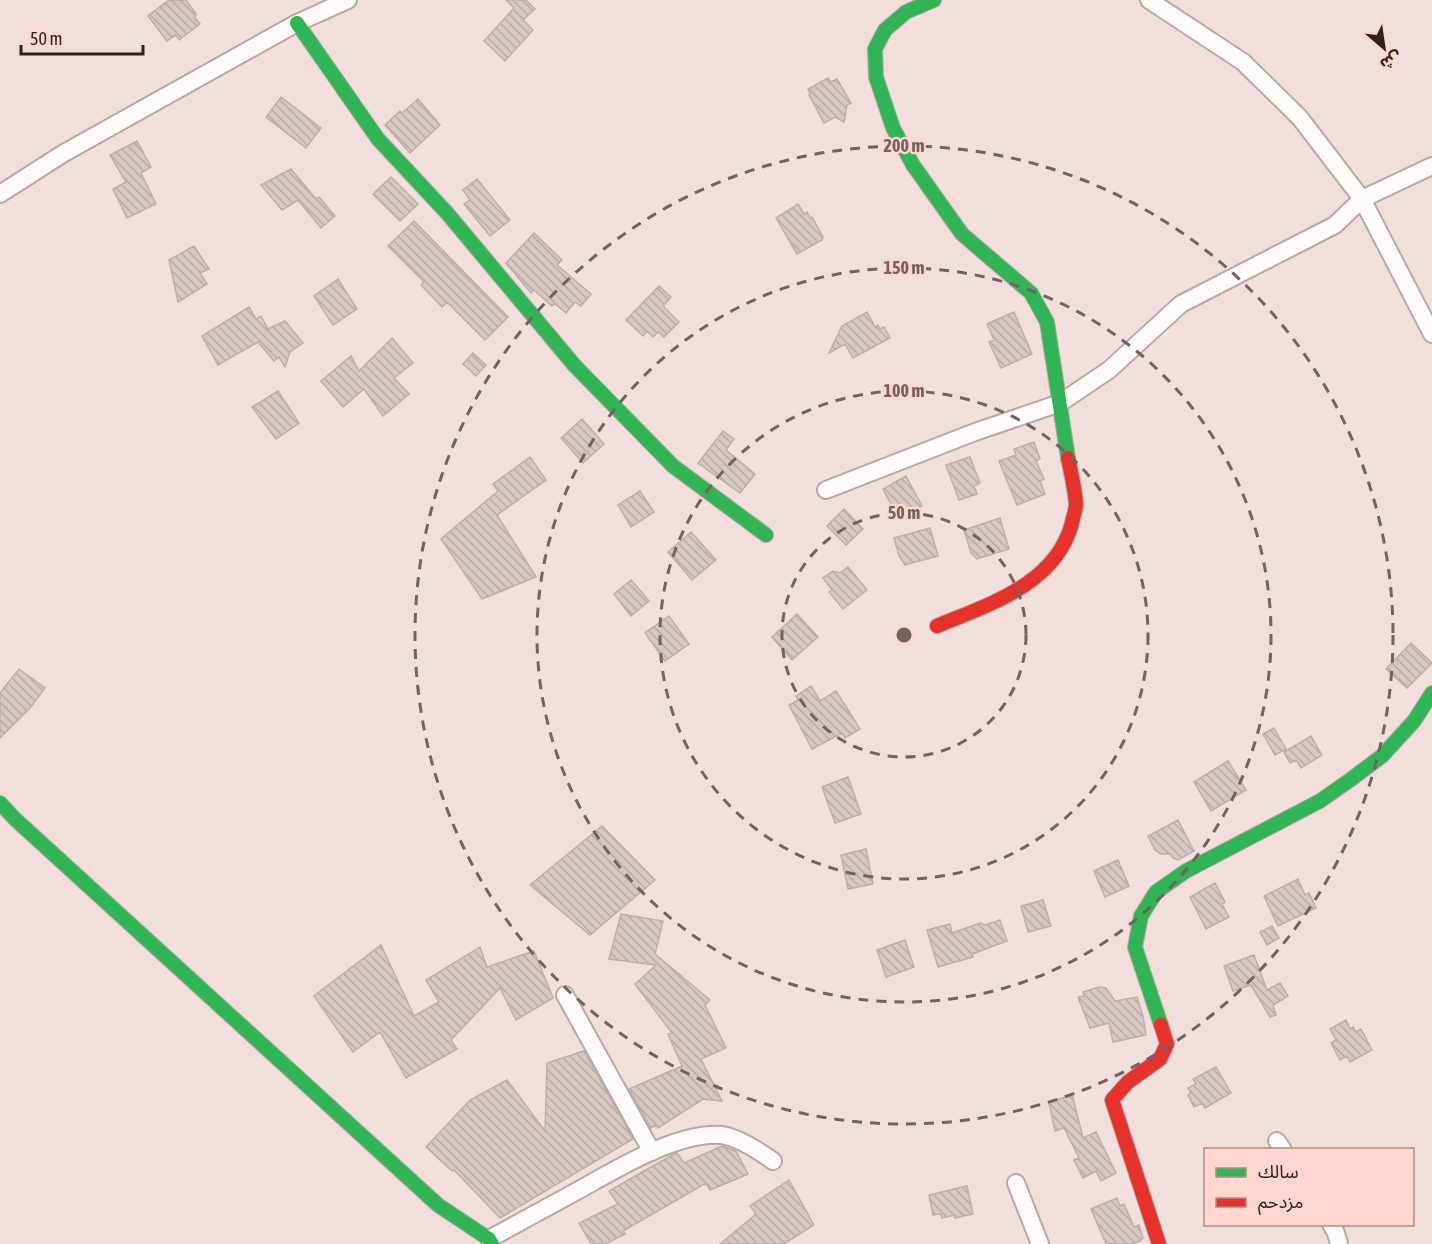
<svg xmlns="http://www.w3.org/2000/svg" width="1432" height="1244" font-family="'Asap Condensed','Noto Sans Arabic',sans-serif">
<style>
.building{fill:url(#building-back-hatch);stroke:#bdadaa;stroke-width:1.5}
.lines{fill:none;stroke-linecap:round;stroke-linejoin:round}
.street-casing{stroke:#b7a8a5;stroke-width:20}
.fast-casing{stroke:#b7a8a5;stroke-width:16}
.jam-casing{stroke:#b7a8a5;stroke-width:16}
.street{stroke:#fdfaf9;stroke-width:16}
.fast{stroke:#30b455;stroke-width:14}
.jam{stroke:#e5322d;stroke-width:14}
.ring{fill:none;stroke:#736360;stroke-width:3;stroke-dasharray:10 8}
.centre{fill:#736360;stroke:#fdd7cf;stroke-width:3}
.ring-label{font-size:18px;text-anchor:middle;font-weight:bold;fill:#736360;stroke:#fdd7cf;stroke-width:4.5;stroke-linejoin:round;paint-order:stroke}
</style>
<defs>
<pattern id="building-back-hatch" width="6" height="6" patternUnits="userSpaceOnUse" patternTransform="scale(1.5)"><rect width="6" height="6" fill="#d6c7c3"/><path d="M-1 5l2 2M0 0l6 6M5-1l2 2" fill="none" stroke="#b8aba7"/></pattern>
</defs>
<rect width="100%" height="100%" fill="#f2deda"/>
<path class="building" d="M169 0H186L196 14 195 18 200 24 179 40 176 35 167 41 148 16Z
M506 0H526L535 9 523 20 533 30 505 61 484 41 514 8Z
M828 78 831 82 837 79 851 103 847 105 844 122 835 117 824 123 809 95 810 94 808 89Z
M281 97 321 128 306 148 266 117Z
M418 99 440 125 410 153 385 125 400 111 402 113Z
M137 141 151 167 141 173 156 204 127 218 113 189 126 182 110 155Z
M291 169 316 199 319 197 335 216 321 228 298 200 282 210 261 185Z
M391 177 418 204 400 221 373 194Z
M477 179 510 220 490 236 464 204 470 200 463 190Z
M798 204 804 214 807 212 810 218 812 217 823 237 822 240 797 254 776 218Z
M414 221 508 317 485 340 447 302 442 307 421 285 424 282 388 246Z
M534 233 562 260 557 265 591 294 581 306 575 302 566 313 554 303 552 306 534 290 531 293 506 263Z
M194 246 209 269 200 273 207 284 178 302 169 260Z
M338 279 357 309 333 325 314 296Z
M659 286 671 297 663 306 679 322 664 337 658 332 653 337 647 331 643 336 626 320Z
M249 307 256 319 261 316 268 329 285 321 303 343 290 352 285 367 279 357 274 361 258 342 218 365 202 336Z
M867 312 875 327 878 325 880 329 884 327 890 338 853 358 845 344 829 353 842 326Z
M1014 312 1032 354 1001 368 989 342 994 340 987 324Z
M392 338 413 363 394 378 409 394 383 416 364 389 343 407 321 381 351 356 359 371Z
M473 353 486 365 476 376 463 364Z
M278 391 299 423 276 439 252 407Z
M582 419 604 444 583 463 561 438Z
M723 431 734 439 726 450 755 474 740 493 698 463Z
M1034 442 1040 459 1036 461 1044 479 1040 481 1045 494 1017 505 999 461 1016 455 1014 449Z
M530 457 546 480 497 515 536 577 482 599 441 539 498 491 493 484Z
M970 457 980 483 974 486 977 494 959 500 946 465Z
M906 476 922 506 899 519 883 489Z
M640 491 654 512 631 527 618 505Z
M844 509 863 529 846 545 827 526Z
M1000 518 1009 549 977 559 971 553 964 530Z
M930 528 938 556 905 565 899 556 894 538Z
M691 532 716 560 692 580 668 552Z
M848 567 867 590 843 609 829 592 832 590 823 578 833 571 840 573Z
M631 580 649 601 631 616 614 594Z
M797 614 818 637 792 660 772 637Z
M669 616 689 644 665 661 645 633Z
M1411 643 1432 663 1407 688 1386 669Z
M19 669 45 688 30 708 0 738V693Z
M811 686 820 701 836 691 860 729 845 738 842 733 812 749 789 705 798 700 796 696Z
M1274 728 1286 749 1275 755 1263 734Z
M1311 736 1322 755 1301 768 1296 760 1290 763 1284 752Z
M1228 761 1246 790 1211 811 1194 782Z
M848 777 861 814 835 823 822 787Z
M1178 820 1194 851 1178 860 1173 858 1170 854H1161L1155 850 1148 836Z
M602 826 655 880 590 935 530 885Z
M866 849 873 884 848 889 841 855Z
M1118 860 1129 886 1105 897 1094 871Z
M1298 879 1305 895 1309 893 1316 908 1278 926 1264 896Z
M1215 883 1225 902 1222 904 1229 917 1206 929 1190 897Z
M1043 900 1051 926 1028 932 1021 906Z
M621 914 663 921 655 954 710 1000 705 1005 726 1048 701 1059 722 1101 703 1099 658 1128 656 1125 651 1128 629 1089 682 1066 668 1034 672 1033 635 984 656 965 609 959Z
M1000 920 1007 941 972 954 973 957 938 967 927 930 950 924 952 933 980 923 985 925Z
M1272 926 1279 938 1267 945 1260 932Z
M905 940 914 967 886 977 877 950Z
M381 945 414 1016 439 1002 426 980 480 947 487 967 534 951 553 998 516 1020 500 988 451 1040 457 1049 406 1078 380 1032 353 1052 314 996Z
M1254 955 1267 990 1280 983 1288 996 1273 1005 1276 1015 1270 1017 1251 985 1233 991 1224 966Z
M1099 987 1106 988 1115 1001 1137 997 1143 1016 1146 1035 1113 1042 1109 1023 1090 1028 1078 997 1084 996 1083 992Z
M1346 1020 1350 1029 1353 1027 1356 1032 1361 1029 1372 1050 1350 1062 1347 1056 1340 1060 1331 1043 1336 1040 1330 1029Z
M584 1051 633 1139 500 1218 454 1170 452 1171 426 1147 470 1100 507 1080 545 1131 547 1063Z
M1216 1067 1231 1093 1205 1108 1202 1103 1194 1107 1188 1095 1191 1093 1188 1088 1196 1084 1193 1079Z
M1072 1094 1083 1138 1096 1132 1116 1173 1101 1181 1096 1171 1083 1178 1074 1160 1079 1158 1064 1128 1055 1131 1049 1103Z
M722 1146 736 1151 748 1174 710 1190 706 1183 623 1231 625 1234 605 1244H591L579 1223 618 1204 609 1191 672 1155 677 1153 684 1163Z
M789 1180 814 1225 784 1244H720L756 1214 750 1206Z
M967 1186 973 1214 955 1218V1215L942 1218 941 1214 933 1215 929 1195Z
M1117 1198 1120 1206 1124 1204 1134 1227 1139 1225 1143 1238 1140 1241 1131 1244H1106L1091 1209Z"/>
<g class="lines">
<g class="street-casing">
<path id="street" d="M1149 0 1243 62 1300 118 1362 199 1432 334
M0 194 64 153 297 23 348 0
M826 490 975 432 1060 403 1109 370 1181 304 1335 225 1362 199 1432 166
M565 995 652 1152
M1277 1141 1283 1150
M1016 1183 1040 1244
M1331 1224 1336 1233 1339 1244
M489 1239C518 1223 548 1207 577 1191 615 1170 676 1132 721 1135 738 1137 759 1151 773 1161"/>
</g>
<g class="fast-casing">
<path id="fast" d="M934 0 906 12 885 30 875 49 876 77 893 128 913 165 962 234 1031 293 1047 322 1068 458
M297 23 378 139 447 213 575 366 673 466 766 535
M0 803 15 819 438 1205 489 1239 492 1244
M1161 1025 1135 947 1141 916 1156 892 1186 871 1320 801 1350 780 1382 756 1414 721 1432 693"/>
</g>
<g class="jam-casing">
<path id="jam" d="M937 626C990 604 1056 584 1072 523 1073 517 1076 510 1076 504 1075 489 1071 473 1068 458
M1159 1244 1112 1100 1128 1082 1160 1059 1167 1044 1161 1025"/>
</g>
<use href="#street" class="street"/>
<use href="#fast" class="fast"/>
<use href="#jam" class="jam"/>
</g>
<g class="ring">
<circle cx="904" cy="635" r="122"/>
<circle cx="904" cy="635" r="244"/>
<circle cx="904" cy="635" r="367"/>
<circle cx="904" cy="635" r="489"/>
</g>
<circle cx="904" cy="635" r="9" class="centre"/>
<g class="ring-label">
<text x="904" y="152">200 m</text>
<text x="904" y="274">150 m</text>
<text x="904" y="397">100 m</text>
<text x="904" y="519">50 m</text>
</g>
<rect x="1204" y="1148" width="210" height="78" fill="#fdd7cf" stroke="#ab8e88" stroke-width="1.5"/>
<rect x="1216" y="1168" width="30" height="9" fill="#30b455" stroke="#ab8e88" stroke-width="1.5"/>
<text x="1258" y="1178" font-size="18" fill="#2f211e">سالك</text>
<rect x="1216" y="1198" width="30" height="9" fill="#e5322d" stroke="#ab8e88" stroke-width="1.5"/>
<text x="1258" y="1208" font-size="18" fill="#2f211e">مزدحم</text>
<g transform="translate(1384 48) rotate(151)" stroke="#fdd7cf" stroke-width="4.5" paint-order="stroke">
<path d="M0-4.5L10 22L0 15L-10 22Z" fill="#2f211e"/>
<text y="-9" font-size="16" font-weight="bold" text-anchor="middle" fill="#2f211e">ش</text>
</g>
<path d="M21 45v9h122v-9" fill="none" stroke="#2f211e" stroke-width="3"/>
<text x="30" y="45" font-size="18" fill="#2f211e" stroke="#fdd7cf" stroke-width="4.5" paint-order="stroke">50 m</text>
</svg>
